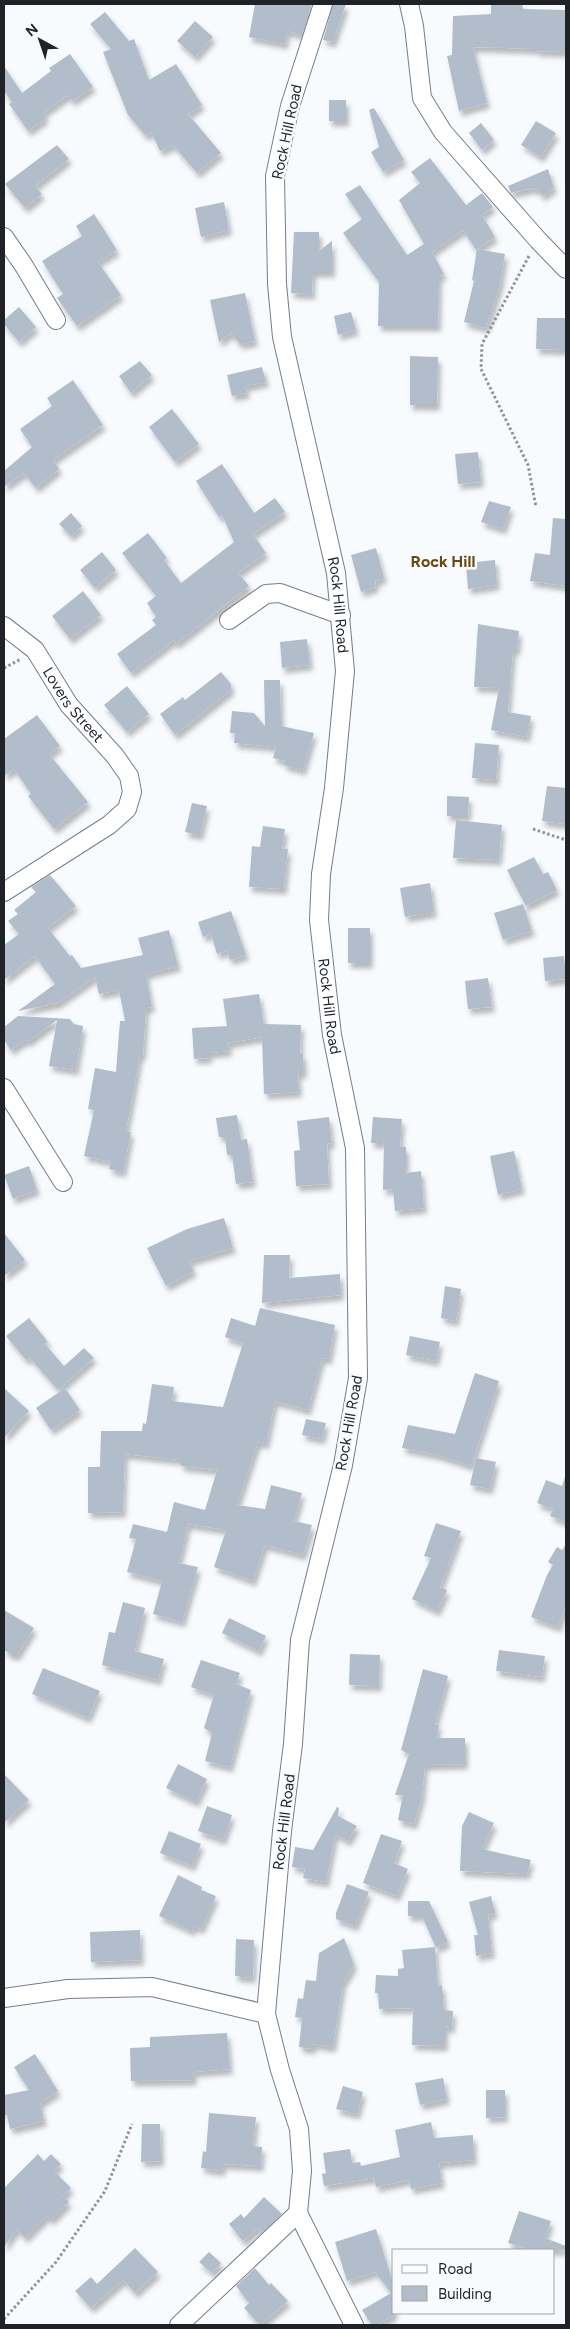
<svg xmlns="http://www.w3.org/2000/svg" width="570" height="2329" font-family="Figtree,sans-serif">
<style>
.building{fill:#b1bdca;filter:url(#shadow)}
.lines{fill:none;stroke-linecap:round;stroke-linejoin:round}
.minor-casing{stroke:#737e8a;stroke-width:20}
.path{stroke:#909498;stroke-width:3;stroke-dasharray:2.5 2.5;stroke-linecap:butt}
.minor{stroke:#fff;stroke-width:18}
.labels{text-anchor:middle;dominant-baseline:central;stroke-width:5;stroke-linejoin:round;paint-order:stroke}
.street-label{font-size:15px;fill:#1f2328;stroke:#f8fbfe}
.neighbourhood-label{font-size:16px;font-weight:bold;fill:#664911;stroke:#f8fbfe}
</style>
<defs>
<filter id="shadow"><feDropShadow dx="3" dy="5.5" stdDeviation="2.5" flood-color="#0004"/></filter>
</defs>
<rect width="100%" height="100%" fill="#f8fbfe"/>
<path class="building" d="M255 4H312L302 35 287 31 285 44 249 37Z
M333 4H346L333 42 323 40Z
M491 4H522L523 9 566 10 565 52 537 51V49L473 47 487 103 459 111 447 56 452 55 453 16 491 14Z
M105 12 129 41 134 39 149 80 176 64 202 105 188 114 221 153 197 173 173 145 160 151 151 132 146 136 128 115 103 52 111 49 90 24Z
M195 21 213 37 195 57 177 41Z
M70 54 93 87 72 101 68 95 43 113 46 118 28 131 9 104 12 102 4 91V66L22 93 51 71 49 68Z
M329 100H346V121H329Z
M374 108 404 160 383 172 371 152 379 147 369 110Z
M536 121 556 133 541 157 521 145Z
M481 123 494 140 482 150 469 133Z
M57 145 69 159 35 186 42 194 25 208 5 184Z
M430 158 466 205 482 193 493 207 482 215 495 237 476 250 463 230 432 252 444 274 439 276 438 326H378L379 282 343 233 362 219 345 194 360 185 407 255 424 244 399 200 420 183 411 172Z
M548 169 554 188 542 196 538 189 534 190 533 188 511 193 508 186Z
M224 202 229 230 201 237 195 208Z
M94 214 117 250 98 262 121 295 77 326 57 298 63 294 42 261 82 236 76 226Z
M294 232H319V251L332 241V272H313L312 294 291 293Z
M477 249 505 254 500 285 486 328 464 322 474 281 472 280Z
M245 293 255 341 240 344 231 333 219 342 210 300Z
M19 307 36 327 19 342 4 324V320Z
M351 312 356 330 338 335 334 316Z
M537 318H566V350L536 349Z
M410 356 438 357 437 405H410Z
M140 361 152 375 131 393 119 376Z
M262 367 266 382 245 386 247 393 232 396 227 375Z
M73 380 103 425 53 460 59 469 36 488 24 473 4 487V471L32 447 20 429 52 406 47 398Z
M172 409 199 444 175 462 149 427Z
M478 452 481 482 458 484 455 454Z
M222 464 254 513 275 498 285 512 253 534 266 553 238 573 249 586 176 644 174 640 131 673 117 654 156 625 152 620 156 617 147 603 156 596 122 553 148 533 167 558 164 560 181 583 234 542 222 515 219 517 196 481Z
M489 501 511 507 503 529 481 522Z
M71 513 82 526 71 536 59 524Z
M553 518 566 519V586L530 581 535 553 550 555Z
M376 548 384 578 375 581 376 587 361 592 351 555Z
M102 552 116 570 95 588 80 570Z
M495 560 497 585 468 589 466 563Z
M83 591 101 615 70 639 52 616Z
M478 624 519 631 517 650H513L508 712 531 716 527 737 491 730 499 688 474 687Z
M307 639 310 665 282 668 280 642Z
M221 672 231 684V690L175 735 160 714 183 697 185 700Z
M264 680H280L281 726 314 733 303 770 283 765 285 761 273 758 276 747 234 743 235 733H230L232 711 254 713 265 726Z
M127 686 149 714 127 732 104 705Z
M37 715 60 746 49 754 88 802 54 829 28 796 31 794 14 769 4 776V739Z
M475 743 499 745 496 780 472 778Z
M547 786 566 788V824L542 821Z
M447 796 469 797 468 816H447Z
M192 803 207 806 200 835 185 832Z
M456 820 502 825 499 860 453 858Z
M263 826 285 829 282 849H288L284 889 249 887 252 846 260 847Z
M534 857 543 874 548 872 557 890 526 906 507 870Z
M50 875 76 906 48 928 70 956 72 955 81 968 143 955 138 938 169 930 178 966 146 974 152 1007 146 1008 143 1055H140L126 1131 131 1132 123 1172 109 1169 111 1162 84 1156 94 1110 88 1109 95 1068 116 1072 120 1021H125L119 990 99 994 95 977 58 1003 18 1011 55 984 35 956 4 980V945L19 934 8 921 18 914 14 910 36 892 31 887Z
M430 883 434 912 405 917 400 888Z
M523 904 532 931 503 940 494 913Z
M231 911 246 955 230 960 227 951 217 954 211 934 203 937 198 922Z
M348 928H370V963H348Z
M564 956 566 979 545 981 543 958Z
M488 978 492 1007 468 1009 465 981Z
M259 994 264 1024 301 1025 300 1054 303 1053 304 1073H298L299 1092 264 1094 262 1037 228 1043 229 1051 209 1053V1058L194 1059 192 1028 227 1026 223 999Z
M18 1016 70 1019 74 1024 83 1026 76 1070 49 1066 57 1020 27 1042 25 1040 11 1050 4 1040V1027Z
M237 1115 241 1140 247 1139 253 1182 236 1184 232 1155H227L225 1137H219L216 1118Z
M329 1117 332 1143 327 1144 329 1184 296 1186 294 1151 300 1150 297 1121Z
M373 1117 402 1119 400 1147H406V1173L421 1171 424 1208 395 1211 393 1189 383 1190 384 1143H371Z
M514 1151 522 1189 498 1195 490 1156Z
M29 1166 37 1190 13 1199 4 1175Z
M224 1218 233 1248 189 1261 194 1271 166 1286 147 1248 187 1229Z
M4 1233 25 1260 4 1276Z
M264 1255H290L289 1278 340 1274 341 1295 262 1303Z
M445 1286 461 1289 456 1321 441 1318Z
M260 1308 335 1325 329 1359 322 1358 308 1410 275 1401 266 1444 258 1442 237 1505 265 1509 271 1485 302 1493 294 1521 312 1525 303 1555 265 1545 253 1581 214 1567 226 1530 188 1524 179 1563 198 1567 182 1622 153 1614 162 1581 127 1572 136 1539 129 1538 133 1524 167 1532 174 1502 205 1510 217 1470 181 1466V1460L125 1454 123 1512 88 1513V1467H100L101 1431H142L143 1423 146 1424 152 1384 174 1387 172 1401 223 1407 243 1343 225 1337 231 1318 255 1326Z
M29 1318 48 1342 45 1344 64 1366 84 1348 94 1358 58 1390 29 1357 26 1360 6 1336Z
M410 1336 440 1342 436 1361 406 1355Z
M475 1373 499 1381 471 1466 438 1455 402 1448 408 1425 455 1434Z
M4 1388 29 1411 4 1438Z
M65 1388 80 1410 51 1430 36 1408Z
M306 1419 326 1423 322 1439 302 1435Z
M476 1458 496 1462 490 1489 470 1485Z
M565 1477 566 1478V1522L550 1516 553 1509 537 1503 546 1480 562 1486Z
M436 1523 461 1531 440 1587 447 1590 437 1611 412 1599 431 1558 424 1556Z
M566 1544V1605L558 1627 531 1617 547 1575 553 1565 548 1562 557 1547 562 1550Z
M123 1602 145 1608 135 1651 164 1659 158 1680 102 1665 109 1632 115 1633Z
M4 1610 34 1628 17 1655H12L4 1650Z
M229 1618 266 1636 259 1651 222 1633Z
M499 1650 545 1656 542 1677 496 1671Z
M350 1654 380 1655 379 1686 349 1685Z
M201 1660 240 1673 236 1684 251 1690 230 1767 205 1761 212 1733 204 1728 214 1695 191 1687Z
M43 1668 100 1691 88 1718 32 1694Z
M423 1669 448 1676 435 1724 439 1725 436 1738H465V1764L425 1765 422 1797 414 1824 398 1820 403 1795H395L409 1754 401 1750Z
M178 1764 207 1779 196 1802 166 1788Z
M4 1774 29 1800 4 1823Z
M207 1806 232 1815 223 1840 198 1831Z
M337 1807 339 1808 338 1816 357 1826 348 1841 335 1834 326 1882 303 1878 305 1869 292 1867 295 1847 313 1850Z
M469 1812 494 1823 482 1849 531 1860 527 1874 460 1871 462 1826Z
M169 1831 201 1844 192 1866 160 1853Z
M381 1834 402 1841 394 1863 408 1869 397 1896 363 1883Z
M178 1875 202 1887 201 1890 216 1896 201 1929 194 1926 192 1931 159 1916Z
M347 1884 369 1892 355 1926 336 1919V1913Z
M491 1896 495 1913 488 1915 492 1953 476 1956 474 1935H478L469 1902Z
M408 1901H429L448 1942 436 1948 422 1916H408Z
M140 1930 141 1960 91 1962 90 1932Z
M344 1938 354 1965 343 1983 333 2047 313 2044V2049L299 2047 302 2018 295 2017 298 1998 303 1999 306 1980 316 1981 319 1953Z
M236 1939 254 1940 253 1978 235 1976Z
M435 1947 438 1986 442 1985 444 2010 453 2011 452 2028 445 2027V2046L412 2045 413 2008 379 2009 378 1993H375L376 1975 398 1976V1969L404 1968 402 1950Z
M227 2033 230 2069 193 2072 194 2080 131 2081 130 2048 150 2047V2037Z
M35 2054 58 2091 40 2103 44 2121 10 2129 7 2115 4 2116V2095L29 2090 14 2067Z
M443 2078 447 2099 420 2105 415 2083Z
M343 2086 363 2092 357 2114 336 2109Z
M486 2090H505V2117L486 2118Z
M209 2113 256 2117 253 2146 262 2147 261 2166 223 2164 222 2171 201 2168 203 2151 206 2152Z
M431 2122 434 2138 473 2135 474 2160 439 2163 442 2183 411 2189 409 2180 376 2187 374 2178 324 2186 322 2174 326 2173 323 2153 350 2149 352 2163 360 2162 361 2166 400 2157 395 2130Z
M142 2124H160L161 2161 141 2162Z
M38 2154 44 2161 51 2154 61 2164 54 2171 71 2188 63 2196 69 2202 51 2220 47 2216 25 2238 17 2229 4 2247V2188Z
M264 2197 282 2214 263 2232 258 2228 243 2241 229 2224 241 2214 244 2218Z
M519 2211 551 2221 545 2238 566 2246V2250H532L508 2243Z
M376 2229 394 2286V2315L376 2325H372L362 2310 391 2293 375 2272 347 2281 335 2242Z
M135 2248 158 2272 135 2293 123 2280 91 2308 75 2291 91 2277 97 2284Z
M209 2252 221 2263 212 2273 199 2262Z
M255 2268 269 2285 271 2283 288 2301 260 2325 244 2308 249 2303 236 2286Z"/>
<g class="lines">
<g class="minor-casing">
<g id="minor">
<path id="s1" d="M323 4 290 106 275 176 277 284 282 337 336 573 345 671 334 788 321 874 319 920 332 1035 355 1148 358 1378 343 1465 300 1640 293 1744 282 1831 266 2014 280 2070 299 2129 302 2171 298 2213 354 2325"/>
<path d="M409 4 414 26 422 98 443 132 538 240 566 269"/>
<path d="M4 237 24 266 56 320"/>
<path d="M229 620 266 594 280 593 341 615"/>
<path id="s2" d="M4 626 35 650 69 705 115 756 129 776 132 792 127 809 109 825 4 892"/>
<path d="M4 1088 63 1182"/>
<path d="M4 1998 68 1989 152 1987 266 2014"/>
<path d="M179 2325 298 2213"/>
</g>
</g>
<path class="path" d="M529 256 482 344 481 369 528 465 536 507
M4 668 21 659
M533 829 566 840
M4 2319 56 2262 105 2191 132 2124"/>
<use href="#minor" class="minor"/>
</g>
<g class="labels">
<g class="street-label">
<text transform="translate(287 132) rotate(-78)">Rock Hill Road</text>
<text stroke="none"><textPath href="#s1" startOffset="614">Rock Hill Road</textPath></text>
<text stroke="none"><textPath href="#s2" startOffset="106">Lovers Street</textPath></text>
<text stroke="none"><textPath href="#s1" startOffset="1018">Rock Hill Road</textPath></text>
<text transform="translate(349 1423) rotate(-80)">Rock Hill Road</text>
<text transform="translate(284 1822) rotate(-83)">Rock Hill Road</text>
</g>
<g class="neighbourhood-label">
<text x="443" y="561">Rock Hill</text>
</g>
</g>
<rect width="570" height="2329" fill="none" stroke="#1f2328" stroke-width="10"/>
<rect x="392" y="2249" width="162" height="65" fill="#f8fbfe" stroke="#a1a5a8"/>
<rect x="402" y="2265" width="25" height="8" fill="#ffffff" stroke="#a1a5a8"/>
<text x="438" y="2274" font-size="15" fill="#1f2328">Road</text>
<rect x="402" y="2286" width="25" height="15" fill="#b1bdca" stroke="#a1a5a8"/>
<text x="438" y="2299" font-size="15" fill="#1f2328">Building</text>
<g transform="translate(40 40) rotate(320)" stroke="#f8fbfe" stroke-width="4" paint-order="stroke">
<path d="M0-4L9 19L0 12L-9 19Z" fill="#1f2328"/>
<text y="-8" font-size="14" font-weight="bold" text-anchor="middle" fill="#1f2328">N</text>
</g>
</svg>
